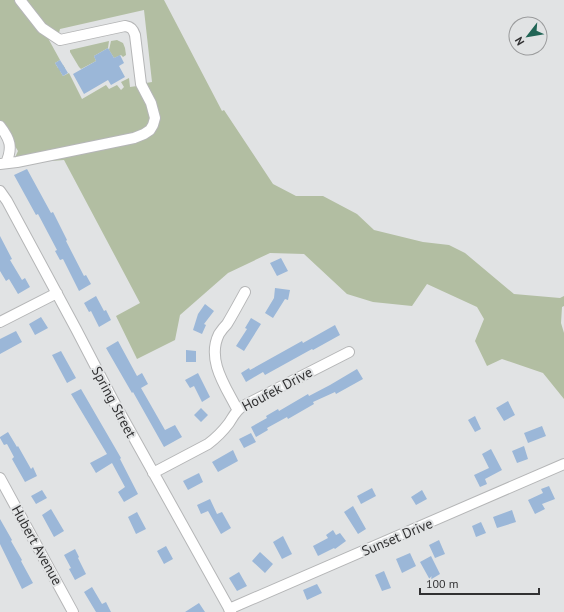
<svg xmlns="http://www.w3.org/2000/svg" width="564" height="612" font-family="'PT Sans',sans-serif">
<style>
.green{fill:#b2bea2}
.building{fill:#9bb7d8}
.lines{fill:none;stroke-linecap:round;stroke-linejoin:round}
.minor-casing{stroke:#b5b6b7;stroke-width:12}
.minor{stroke:#fff;stroke-width:10}
.labels{text-anchor:middle;dominant-baseline:central;stroke-width:4;stroke-linejoin:round;paint-order:stroke}
.street-label{font-size:14px;fill:#313132;stroke:#e1e3e4}
</style>
<rect width="100%" height="100%" fill="#e1e3e4"/>
<path class="green" d="M0 0H18L48 36 49 40 60 60 55 63 58 68 63 65 65 68 60 71 63 76 69 73 82 99 106 85 109 89 117 85 121 90 124 87 121 82 129 78 130 87 137 86 150 107V123L130 140 150 136 155 127 146 85V83L152 82 144 10 60 29 59 33 57 35H55L23 0H164L222 111 224 110 273 184 296 196H323L357 214 374 230 423 242 449 245 465 253 514 294 560 298 564 296V306L562 307 561 323 564 333V399L543 373 502 359 487 366 475 341 484 319 477 307 427 284 412 306 373 302 347 294 304 254 270 253 228 273 180 315 175 340 137 359 116 316 140 303 64 160 12 164 18 151 0 122Z
M117 40 123 43 125 48 126 55 123 57 121 55 114 58 109 50 111 41Z
M109 41 108 48 94 56 96 61 81 69 79 67 70 52V50Z"/>
<path class="building" d="M108 48 114 58 120 55 124 63 119 66 125 77 111 85 108 80 84 94 73 74 96 61 94 56Z
M60 60 68 73 63 76 55 63Z
M27 169 51 213 53 212 67 240 66 241 84 276 86 275 91 284 79 291 63 259 60 260 55 251 57 250 38 214 36 215 14 175Z
M0 236 12 259 10 260 22 280 25 278 30 287 18 294 9 279 6 281 0 271Z
M281 258 288 271 277 276 270 263Z
M275 288 290 290 288 300 285 299 273 318 265 313 274 298Z
M96 296 104 311 106 310 111 320 99 327 91 311 89 312 84 303Z
M205 304 214 311 204 324 206 325 202 334 193 330 198 314Z
M41 317 48 328 35 335 29 324Z
M251 318 261 324 244 351 236 346 247 329 245 328Z
M335 325 340 335 313 350 312 349 265 375 263 372 246 382 241 373 249 368 250 370 302 341 303 343Z
M16 331 22 342 0 354V339Z
M118 341 137 376 142 373 148 384 141 388 165 430 175 425 182 437 164 447 133 392 132 393 106 348Z
M186 350 196 351V362H186Z
M61 351 76 378 67 383 52 355Z
M357 369 363 379 336 394 335 392 313 402 314 404 288 419 287 417 267 428 268 430 256 437 251 427 267 418 266 416 278 409 279 411 308 394 309 396 330 385Z
M198 373 210 397 202 402 194 386 190 388 185 380Z
M81 389 121 458 120 459 138 494 124 502 118 492 125 487 112 463 96 473 90 463 107 454 71 394Z
M508 401 515 415 504 421 496 408Z
M201 408 208 415 201 422 194 415Z
M475 416 481 429 475 432 468 420Z
M542 426 546 436 528 443 524 433Z
M8 432 17 447 18 446 31 469 33 467 37 476 25 482 12 459 14 457 7 444 4 445 0 438V437Z
M251 433 256 442 244 448 239 439Z
M524 446 528 459 517 463 512 451Z
M491 449 502 470 485 479 487 484 480 487 474 475 489 468 482 454Z
M233 450 238 461 218 472 212 462Z
M199 473 203 482 188 490 183 481Z
M549 486 555 499 542 504 545 509 535 514 528 500 543 493 541 489Z
M372 488 376 496 361 504 357 496Z
M42 490 47 498 36 504 31 496Z
M422 490 427 499 416 505 411 497Z
M210 499 217 514 222 512 231 528 221 534 208 511 201 514 197 505Z
M353 506 366 529 358 534 344 512Z
M51 509 64 531 54 537 42 515Z
M512 510 516 522 497 528 493 517Z
M137 512 146 529 136 534 128 517Z
M0 519 12 540 11 541 22 560 21 561 33 583 22 589 0 544Z
M481 522 486 533 476 537 472 526Z
M333 530 336 535 340 533 346 541 335 549 334 548 318 556 313 546 328 538 326 535Z
M283 536 292 554 282 559 273 542Z
M439 540 445 554 435 558 429 545Z
M166 546 173 559 164 564 157 551Z
M75 549 79 557 78 558 86 574 75 580 69 569 71 568 64 555Z
M260 552 273 564 265 573 252 561Z
M410 553 416 566 402 573 396 559Z
M431 556 440 574 430 580 420 562Z
M384 571 391 588 382 591 375 575Z
M239 572 247 586 237 591 229 578Z
M317 584 322 593 307 600 303 590Z
M92 587 102 604 106 602 111 612H96L84 592Z
M199 603 205 612H185Z"/>
<g class="lines">
<g class="minor-casing">
<path id="minor" d="M0 126C10 139 13 147 6 163
M0 164 17 162 134 138 144 134 150 130 153 125 155 118 151 103 141 84 135 35C133 29 131 27 125 26L60 40 42 28 20 0
M0 191 7 201 76 329 114 402 231 612
M0 322 57 293
M237 409C226 387 206 360 219 334 221 331 224 327 227 324 233 314 239 303 245 292
M153 473 208 444C216 438 223 431 229 423 233 417 236 410 243 406L349 352
M0 478 73 612
M229 609 564 464"/>
</g>
<use href="#minor" class="minor"/>
</g>
<g class="labels">
<g class="street-label">
<text transform="translate(277 389) rotate(-28)">Houfek Drive</text>
<text transform="translate(114 402) rotate(62)">Spring Street</text>
<text transform="translate(397 537) rotate(-23)">Sunset Drive</text>
<text transform="translate(37 545) rotate(61)">Hubert Avenue</text>
</g>
</g>
<g transform="translate(528 36) rotate(239)"><circle r="19" fill="#e1e3e4" stroke="#9b9c9d"/>
<path d="M0-3L7 15L0 10L-7 15Z" fill="#216556"/>
<text y="-6" font-size="11" font-weight="bold" text-anchor="middle" fill="#313132">N</text>
</g>
<path d="M420 588v6h119v-6" fill="none" stroke="#313132" stroke-width="2"/>
<text x="426" y="588" font-size="12" fill="#313132" stroke="#e1e3e4" stroke-width="3" paint-order="stroke">100 m</text>
</svg>
